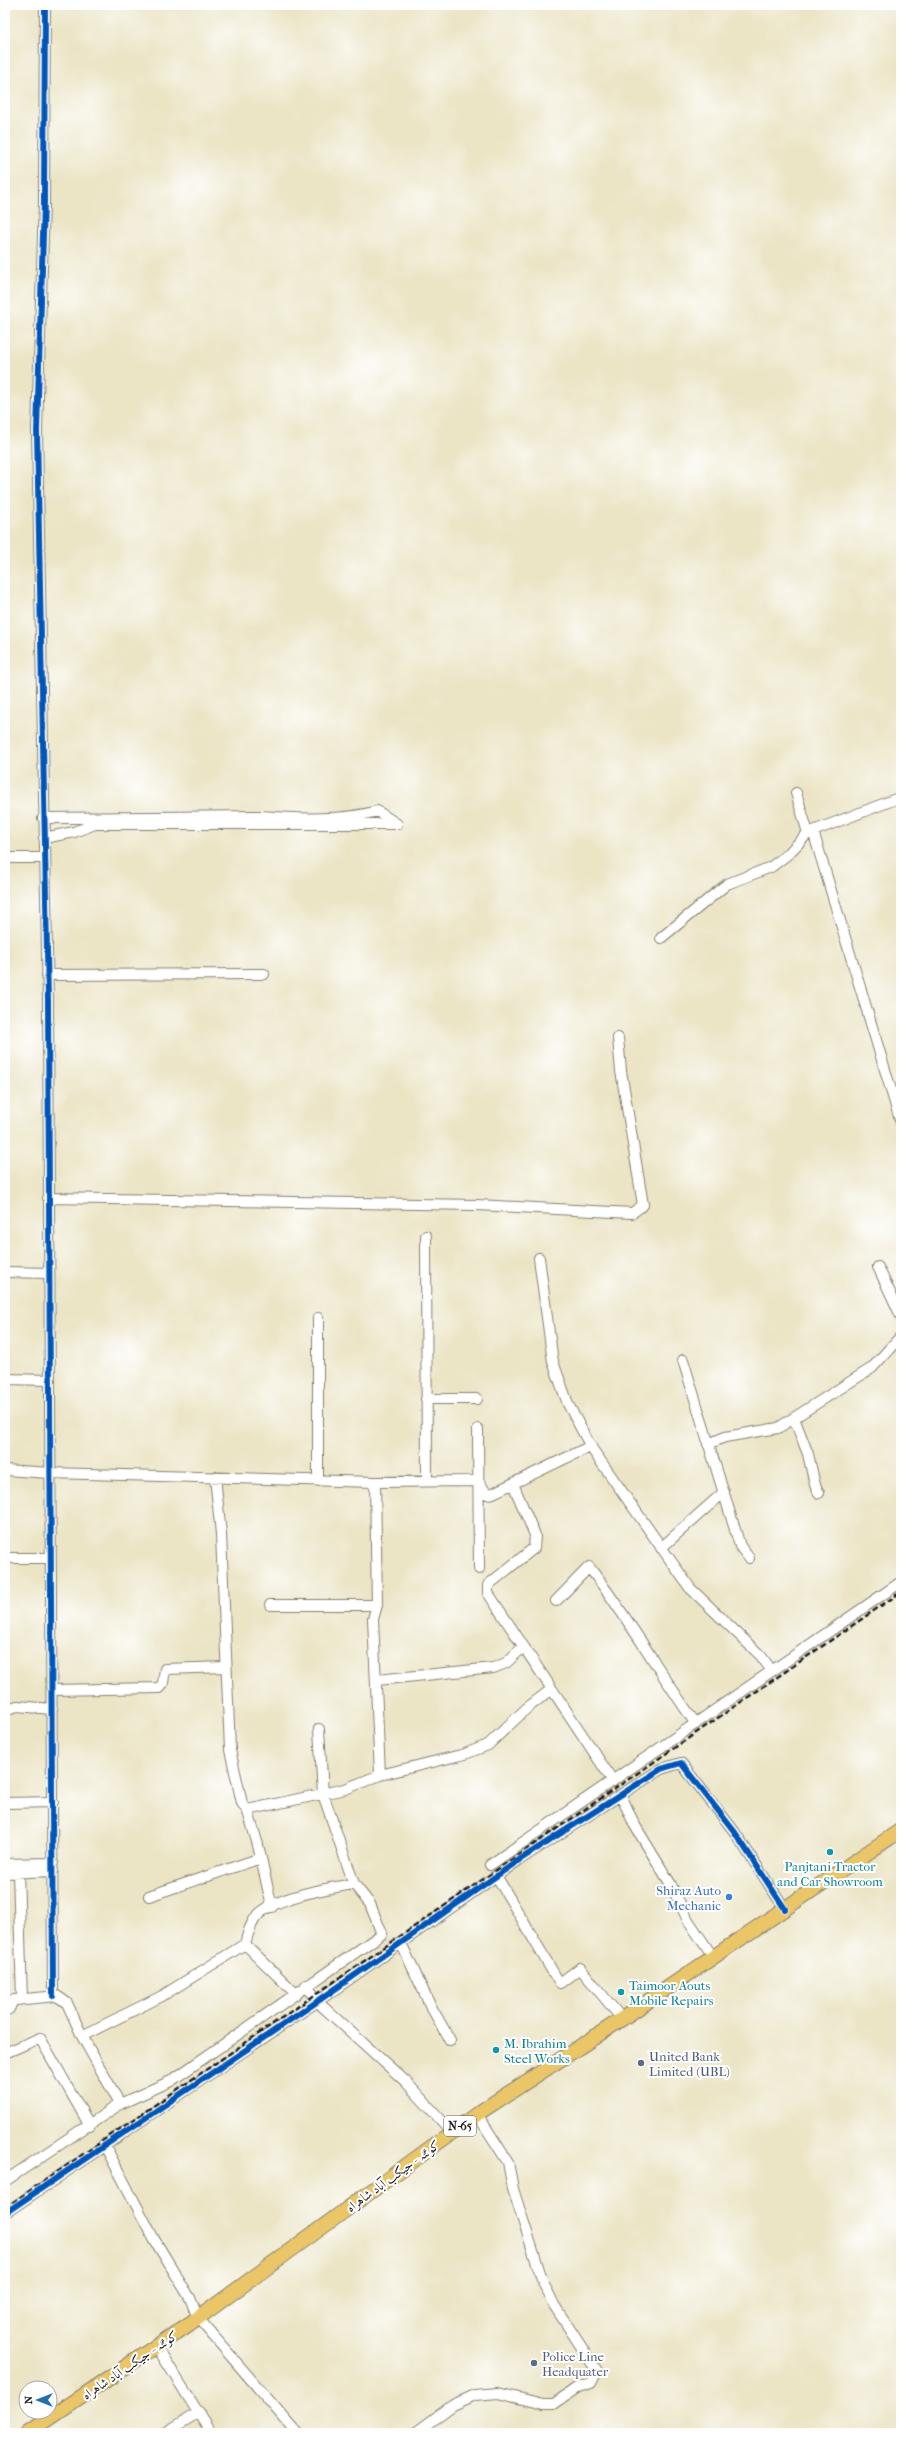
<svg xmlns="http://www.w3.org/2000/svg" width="906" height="2438" font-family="'IM FELL French Canon',Amiri,serif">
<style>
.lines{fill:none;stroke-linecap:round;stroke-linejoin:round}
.minor-casing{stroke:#848070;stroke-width:12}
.highway-casing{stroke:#848070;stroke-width:16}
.minor{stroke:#fff;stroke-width:10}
.highway{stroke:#ebc669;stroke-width:14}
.rail{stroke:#1c1c1c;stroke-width:2.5;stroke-dasharray:6 3;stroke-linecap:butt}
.cycleway-casing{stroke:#fff;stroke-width:8}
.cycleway{stroke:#0057b8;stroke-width:6}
.culture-dot{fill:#0f9aa8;stroke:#fff;stroke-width:1.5}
.shop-dot{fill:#3f7fe0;stroke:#fff;stroke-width:1.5}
.service-dot{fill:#5c6f8a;stroke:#fff;stroke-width:1.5}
.labels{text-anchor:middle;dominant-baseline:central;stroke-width:4;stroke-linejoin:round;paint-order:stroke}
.shield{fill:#fff;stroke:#606060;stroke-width:1}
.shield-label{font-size:12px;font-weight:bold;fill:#1c1c1c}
.culture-label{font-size:13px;fill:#0d838f;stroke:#fff;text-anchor:start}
.shop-label{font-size:13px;fill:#366cbe;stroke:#fff;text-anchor:end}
.service-label{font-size:13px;fill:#4e5e75;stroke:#fff;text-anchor:start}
.street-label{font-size:13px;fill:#1c1c1c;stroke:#fff}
</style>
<rect width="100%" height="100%" fill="#fff"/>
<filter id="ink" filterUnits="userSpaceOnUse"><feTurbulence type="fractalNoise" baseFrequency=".025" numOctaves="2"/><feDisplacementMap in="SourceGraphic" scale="8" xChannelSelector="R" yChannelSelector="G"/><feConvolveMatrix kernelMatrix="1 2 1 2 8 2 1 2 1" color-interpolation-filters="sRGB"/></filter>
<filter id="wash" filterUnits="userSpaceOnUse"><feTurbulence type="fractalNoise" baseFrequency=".012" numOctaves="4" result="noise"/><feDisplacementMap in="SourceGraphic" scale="16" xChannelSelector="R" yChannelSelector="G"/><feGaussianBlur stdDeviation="0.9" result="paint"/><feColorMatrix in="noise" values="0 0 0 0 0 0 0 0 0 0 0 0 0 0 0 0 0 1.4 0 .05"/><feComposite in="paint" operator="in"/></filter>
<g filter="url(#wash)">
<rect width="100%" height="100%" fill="#ebe4c5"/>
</g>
<g filter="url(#ink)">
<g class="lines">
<g class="minor-casing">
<path id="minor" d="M45 5 44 202 37 431 48 1002 53 1996
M796 793 808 833 901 797
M43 818 261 816C296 819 343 821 377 811L397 824
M813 831 901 1123
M44 838 74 832 95 824H397
M5 858H44
M661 938 727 884 771 867 788 854 808 833
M47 975 264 974
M48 1198 477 1205 632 1213 643 1205 621 1071 618 1038
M426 1236 427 1481
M539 1258 553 1362 568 1404 592 1449 690 1588 761 1656 772 1671
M878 1267 901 1316
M5 1272 49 1273
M683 1360 740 1546 749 1558
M5 1379 50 1380
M426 1399H477
M794 1418 808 1454 815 1485 819 1493
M478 1429 479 1569
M708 1444 725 1437 778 1428 872 1368 901 1336
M5 1470 50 1473 375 1482 377 1605 373 1619 380 1775
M215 1477 221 1534 230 1750 242 1803 248 1812 258 1845 272 1907
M318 1481V1318
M375 1482 473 1481 479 1482 487 1494 493 1493 591 1446
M513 1484 535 1535 534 1548 488 1585V1593L613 1781
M661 1548 724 1492
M5 1558H50
M556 1601 589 1567C628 1617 659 1672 696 1724
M270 1605H377
M377 1680 493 1668 506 1663 523 1647
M52 1690 159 1688 163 1683 165 1669 226 1667
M5 1710 17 1706 52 1709
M621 1795 634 1824 670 1883 688 1920 713 1957
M5 1803 53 1802
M247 1810 345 1789 380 1775 465 1754 488 1745 527 1708 552 1689
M5 1864 53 1863
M490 1865 901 1582
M18 1872 22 1999
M5 1873 53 1871
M497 1877 557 1979 560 1983 580 1968 622 2019
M149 1896 261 1858
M401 1943 430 2005 450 2040
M245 1944C248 1934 250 1924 257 1916 274 1897 329 1888 354 1884
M306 1985 322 2006 405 2081 452 2132
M5 2001 57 1996 67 2003 82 2036 120 2104
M5 2011 9 2009 13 2000
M82 2036 162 1996 245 1944 295 1993
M5 2053 40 2038 90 2126
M104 2144 154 2239 190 2298 198 2318 297 2433
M5 2181 120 2104 171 2081 382 1934 370 1904 354 1884 323 1794 319 1729
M5 2213 318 2001 519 1860 661 1769 681 1763 734 1831 785 1909
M157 2347 211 2433
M165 2433 199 2412
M415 2433 453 2405 475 2395 498 2393 543 2404H554L578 2387 591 2383 597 2371 554 2305 543 2282 513 2189 508 2162 477 2114"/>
</g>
<g class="highway-casing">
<path id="highway" d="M28 2433 198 2318 477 2114 607 2029 901 1830"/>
</g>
<use href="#minor" class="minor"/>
<use href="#highway" class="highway"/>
<path class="rail" d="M5 2208 901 1592"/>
<g class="cycleway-casing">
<path id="cycleway" d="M45 5 44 202 37 431 48 1002 53 1996
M5 2213 318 2001 519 1860 661 1769 681 1763 734 1831 785 1909"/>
</g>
<use href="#cycleway" class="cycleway"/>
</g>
</g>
<g class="culture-dot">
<circle cx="830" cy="1852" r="4"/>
<circle cx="621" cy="1992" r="4"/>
<circle cx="496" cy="2050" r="4"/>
</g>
<circle class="shop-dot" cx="729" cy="1897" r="4"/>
<g class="service-dot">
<circle cx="641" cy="2063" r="4"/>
<circle cx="534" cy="2363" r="4"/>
</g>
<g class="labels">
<rect class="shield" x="444" y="2116" width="32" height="20" rx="3"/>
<g class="shield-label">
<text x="460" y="2126">N-65</text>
</g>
<g class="culture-label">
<text x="830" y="1866" text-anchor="middle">Panjtani Tractor<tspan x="830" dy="15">and Car Showroom</tspan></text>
<text x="629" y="1985">Taimoor Aouts<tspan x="629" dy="15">Mobile Repairs</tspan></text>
<text x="504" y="2043">M. Ibrahim<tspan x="504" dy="15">Steel Works</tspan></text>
</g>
<g class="shop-label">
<text x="721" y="1890">Shiraz Auto<tspan x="721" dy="15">Mechanic</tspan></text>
</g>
<g class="service-label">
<text x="649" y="2056">United Bank<tspan x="649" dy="15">Limited (UBL)</tspan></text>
<text x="542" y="2356">Police Line<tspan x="542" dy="15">Headquater</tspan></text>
</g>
<g class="street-label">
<text transform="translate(393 2176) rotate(-36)">کوئٹہ - جیکب آباد شاہراہ</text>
<text transform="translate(130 2365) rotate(-34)">کوئٹہ - جیکب آباد شاہراہ</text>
</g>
</g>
<rect width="906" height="2438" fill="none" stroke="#fff" stroke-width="20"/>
<g transform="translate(38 2400) rotate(270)"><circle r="19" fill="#ffffff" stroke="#a4a4a4"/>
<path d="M0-3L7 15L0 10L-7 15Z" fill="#1f6fb2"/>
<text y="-6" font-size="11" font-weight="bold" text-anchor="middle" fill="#1c1c1c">N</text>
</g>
</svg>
